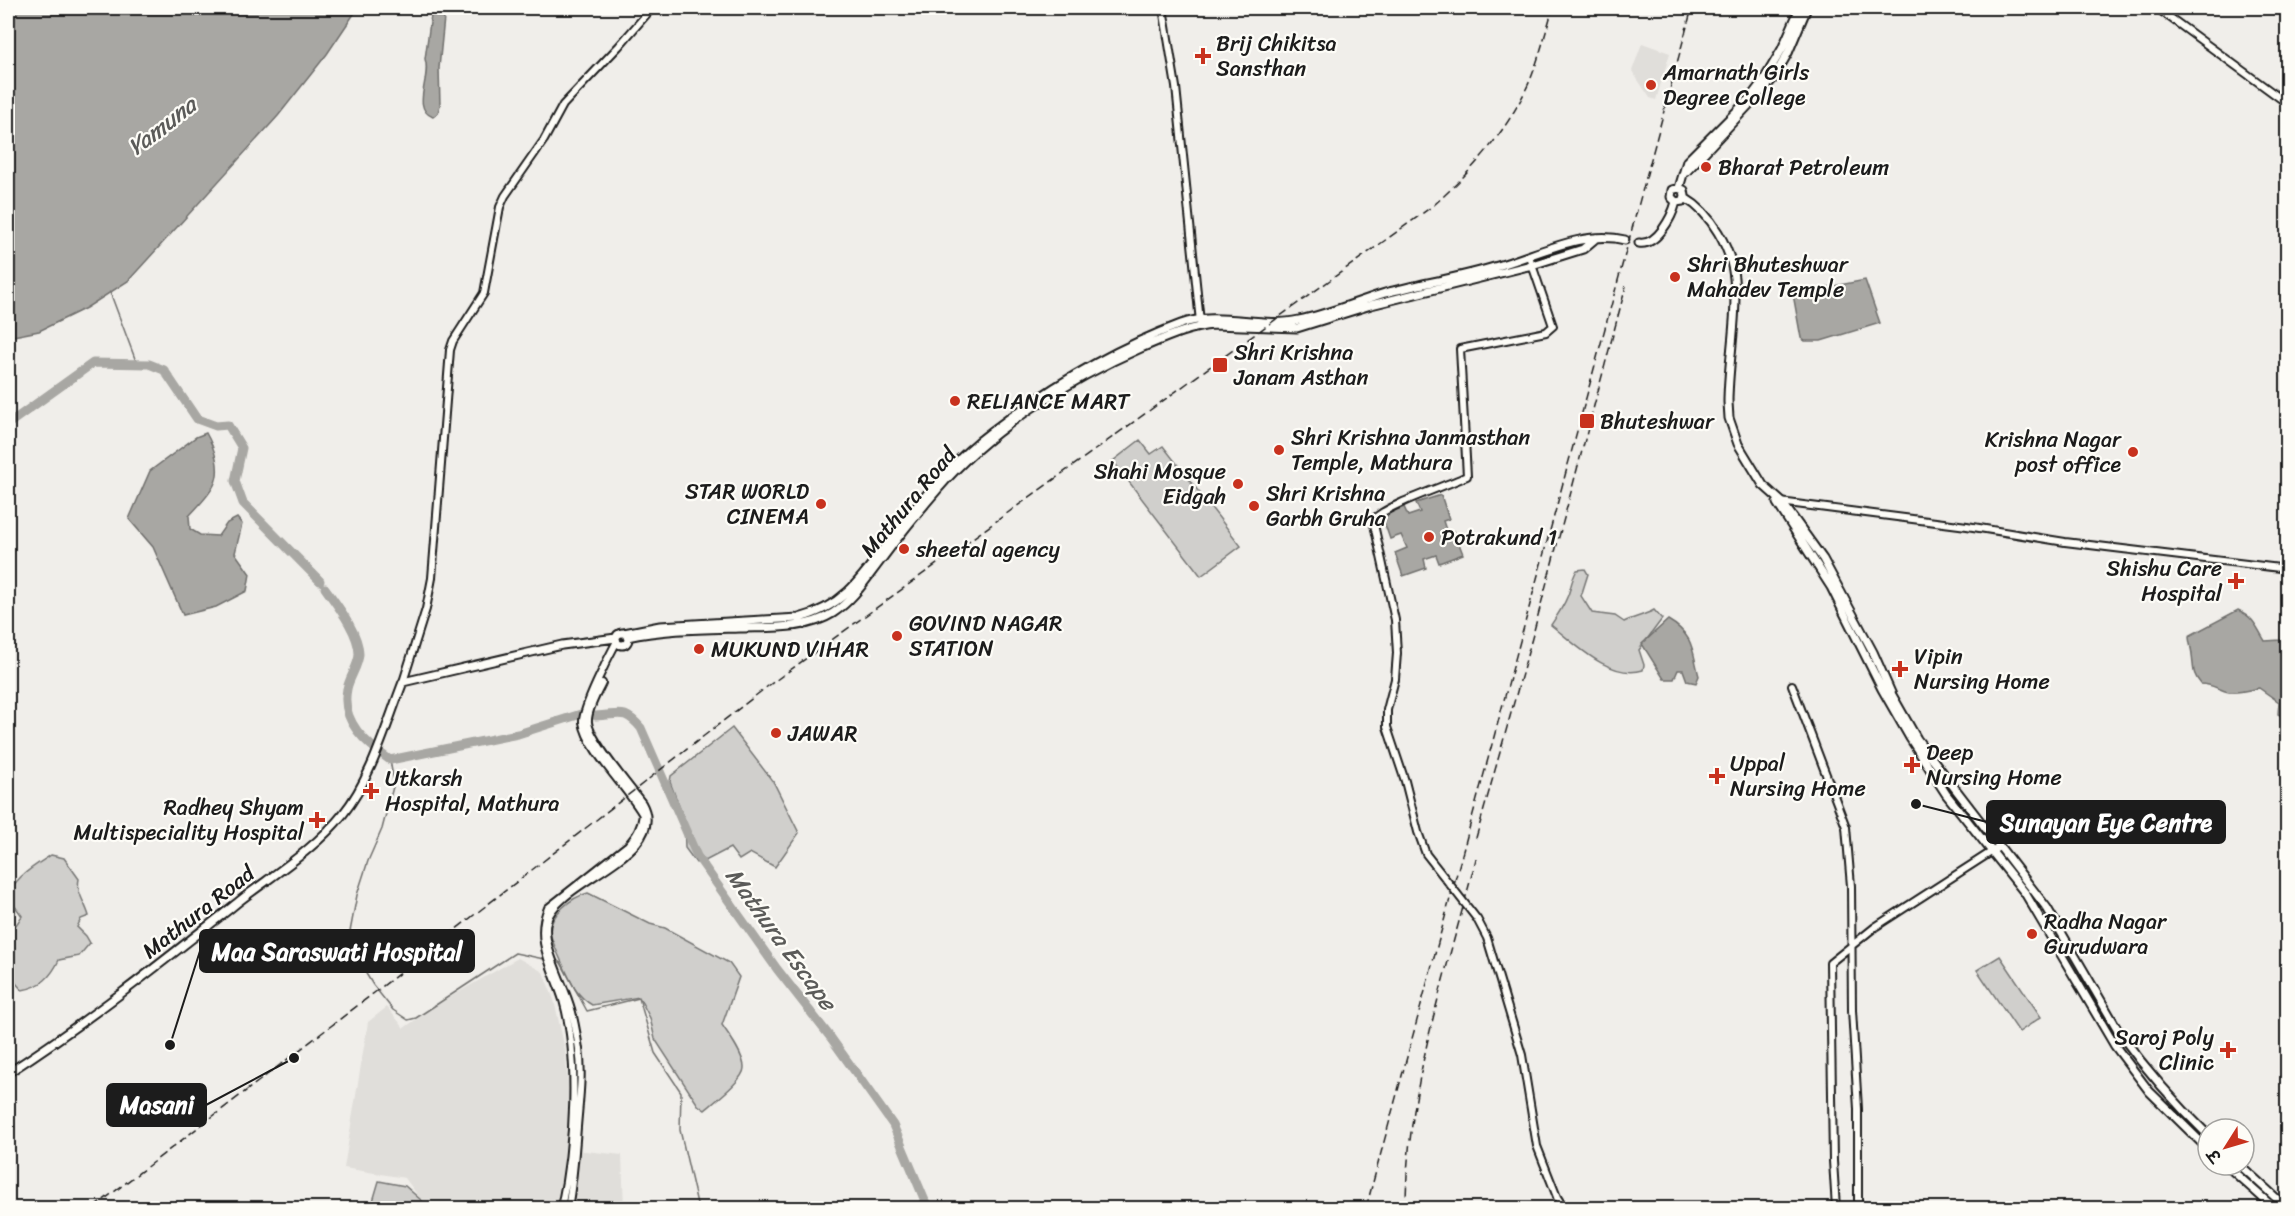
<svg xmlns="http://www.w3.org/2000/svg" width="2295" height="1216" font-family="Sriracha,'Playpen Sans Deva',sans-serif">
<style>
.built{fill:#e0deda}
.green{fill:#d0cfcc;stroke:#767674;stroke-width:1.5}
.water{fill:#a8a7a3;stroke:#706f6d;stroke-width:1.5}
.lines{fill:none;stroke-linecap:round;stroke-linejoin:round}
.stream{stroke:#706f6d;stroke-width:1.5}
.river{stroke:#a8a7a3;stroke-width:9}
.tertiary-casing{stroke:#1c1c1c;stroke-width:10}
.secondary-casing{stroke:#1c1c1c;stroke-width:11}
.tertiary{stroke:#fdfcf7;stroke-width:6}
.secondary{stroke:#fdfcf7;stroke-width:7}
.rail{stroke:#1c1c1c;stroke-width:1.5;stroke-dasharray:9 4.5;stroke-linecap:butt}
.tertiary-bridge-casing{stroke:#1c1c1c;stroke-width:10;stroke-linecap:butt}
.tertiary-bridge{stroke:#fdfcf7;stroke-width:6}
.poi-dot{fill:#c8321e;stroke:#fdfcf7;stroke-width:2}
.labels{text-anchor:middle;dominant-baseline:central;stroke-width:4.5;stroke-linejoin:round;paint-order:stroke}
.poi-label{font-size:22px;fill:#1c1c1c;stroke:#fdfcf7;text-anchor:start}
.street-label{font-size:22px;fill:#1c1c1c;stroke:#fdfcf7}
.water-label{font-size:24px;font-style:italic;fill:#5b5b59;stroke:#fdfcf7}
.leader{fill:none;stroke:#1c1c1c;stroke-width:2}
.callout-dot{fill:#1c1c1c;stroke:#fdfcf7;stroke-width:2}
.callout{fill:#1c1c1c;stroke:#1c1c1c;stroke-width:2}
.callout-label{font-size:24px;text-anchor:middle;font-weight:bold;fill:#fff}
</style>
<rect width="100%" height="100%" fill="#f0eeea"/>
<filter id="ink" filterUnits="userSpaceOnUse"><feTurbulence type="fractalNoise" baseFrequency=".0167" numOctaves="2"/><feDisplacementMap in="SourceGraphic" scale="12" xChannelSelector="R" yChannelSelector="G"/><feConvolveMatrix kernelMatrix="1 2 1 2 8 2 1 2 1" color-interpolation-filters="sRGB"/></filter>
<g filter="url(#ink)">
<path class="built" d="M1642 43 1670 53 1656 100 1650 98 1632 71Z
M518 958 543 972 554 1000 565 1049 570 1104 567 1149 622 1155 624 1208H427L405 1178 344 1168 368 1022 387 1007 404 1028 438 1004Z"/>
<path class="green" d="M1140 440 1151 454 1163 446 1241 546 1201 576 1113 461Z
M1585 569 1588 574 1581 596 1592 613 1615 616 1624 622C1634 617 1643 616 1654 610L1662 619 1639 650 1644 665 1643 670C1610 680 1575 644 1551 625 1558 614 1567 602 1570 589 1572 581 1573 577 1577 570Z
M732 728 774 783 799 833 775 867 750 853 739 860 730 848 707 860 696 863 685 848 684 819 670 782 671 776Z
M51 855 64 858 79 879C76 893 85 902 89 916L81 919 77 927 86 936 90 943 79 956 59 960C51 977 41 987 22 990L14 981 8 979V930L16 925 22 916C19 911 13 905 11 900 5 882 39 863 51 855Z
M588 893 650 924 665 928 729 963 739 977 722 1025C729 1035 744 1055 744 1068 744 1080 714 1102 705 1110L698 1105 655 1039 650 1018 639 997 592 1005C585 1001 580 996 575 989 570 980 551 941 550 932 550 914 572 897 588 893Z
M2000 956 2041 1017 2019 1032 1977 970Z
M379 1181 405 1186 430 1208H371Z"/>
<path class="water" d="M8 8H358L327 54 278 116 128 281 86 308 39 331 8 337Z
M432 8H445L439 68 440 105 438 113 433 117C410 108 432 77 425 59Z
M1865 280 1880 323 1821 341H1805L1801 338 1793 294Z
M206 433C214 447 222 469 214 485 209 496 197 507 189 516L190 529 200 535 218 536 227 523 237 518 242 524 235 553 250 574 247 591 216 607 183 615 153 547 129 519 150 471 196 437Z
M1441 495 1449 519 1443 521 1447 533 1454 531 1463 554 1439 563 1436 555 1424 559 1426 568 1403 576 1395 553 1407 548 1401 535 1390 539 1382 516 1404 507 1408 516 1420 512 1416 503Z
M2238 610C2254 617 2257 628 2265 641L2281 640 2287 638 2288 717 2286 718 2278 714 2279 702 2259 688C2249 690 2239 693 2229 692 2219 690 2212 684 2201 684 2192 674 2194 668 2192 656 2192 649 2189 643 2189 636Z
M1668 620C1694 635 1692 650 1699 676L1696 683 1687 681 1683 670H1678L1674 679H1664L1642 644Z"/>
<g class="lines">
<path class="stream" d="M110 292 137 364
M390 760 394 783 382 829 368 861 357 895 349 937 351 949 373 985 393 1010 408 1020 416 1018 515 953 544 959
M555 959 561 963 587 1011 639 998 655 1053 681 1092 680 1130 698 1208"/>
<path class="river" d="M8 424 93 363 149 364 164 370 197 419 216 426 228 425 242 448 235 481 243 503 320 581
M325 588C337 605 359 633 359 654 359 665 349 678 347 689 340 722 367 744 390 760L518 734 584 713
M596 716C620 715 624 708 641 728L697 856 777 969 831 1038 893 1125 928 1208"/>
<g class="tertiary-casing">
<path id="tertiary" d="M1163 8 1176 87 1200 322
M2157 8 2288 104
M1780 502 1967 526 2065 542 2288 569
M1395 679 1397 653 1395 620 1373 520C1386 505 1446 486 1467 476L1460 349 1546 332 1553 326 1529 256
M403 682 426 609 432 578 450 350 453 341 484 293 500 207 505 196 544 140 563 105 619 46 652 8
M1792 685 1846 827 1851 886 1852 1010 1858 1109V1208
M1557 1197 1564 1208
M561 1208C574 1147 580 1060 563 1000 553 968 534 940 548 908L628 845C637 835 641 828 643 815 629 789 587 750 583 722 582 709 609 656 617 641
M568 1208C573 1182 575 1154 577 1127 579 1101 583 1074 579 1049 577 1036 575 1022 571 1009 565 985 541 946 547 921 558 880 671 855 642 803 630 787 589 739 588 722 587 710 597 694 602 683
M1836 1208 1833 1161 1830 963 1875 927 1999 847"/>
</g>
<g class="secondary-casing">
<path id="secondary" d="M1686 172 1773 79 1788 53 1807 8
M1679 188 1684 190 1685 196 1683 201 1676 202 1671 197 1672 190 1679 188 1687 161 1750 98 1763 81 1782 49 1800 8
M1685 198C1711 213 1731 248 1734 278 1738 315 1728 363 1728 402L1729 418 1738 444 1763 485 1782 502 1823 559 1873 652 1892 695 1917 739 2047 908 2121 1035C2147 1071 2176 1104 2208 1135
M1639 243C1657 246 1672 217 1676 202
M1777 503 1831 587 1882 689 1910 738 1946 794 2025 893 2115 1046 2149 1091 2208 1149
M624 633 660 626 799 618C852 605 870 563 902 524 929 491 956 458 991 432 1050 387 1111 350 1181 324 1218 310 1261 329 1299 320 1329 314 1356 302 1385 293 1424 283 1463 277 1501 265 1541 253 1584 230 1625 240
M616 639a6 6 0 1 1 12 0a6 6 0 1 1-12 0Z
M627 637C664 629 703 629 740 628 770 627 806 630 833 613 856 598 867 577 884 556 901 533 919 511 938 489 988 430 1070 379 1141 348 1165 338 1188 327 1214 325L1297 328 1371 305 1532 265 1583 249 1596 238
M8 1073C90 1020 165 960 242 899 276 873 316 848 343 814 371 780 387 723 403 682L562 645 616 638
M2226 1165 2274 1208
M2240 1165 2287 1208"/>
</g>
<use href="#tertiary" class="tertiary"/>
<use href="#secondary" class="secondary"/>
<path class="rail" d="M1476 838 1532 638 1626 286
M93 1208 374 993 768 686 1434 205C1474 169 1510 128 1531 78 1540 55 1546 31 1553 8
M1366 1208 1692 8
M1406 1208C1406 1089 1446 974 1476 859"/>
<g class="tertiary-bridge-casing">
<path id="tertiary-bridge" d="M1395 679 1387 710V727L1405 781 1418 832 1426 854 1477 919 1487 938 1522 1055 1537 1146 1557 1197"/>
</g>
<use href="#tertiary-bridge" class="tertiary-bridge"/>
</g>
</g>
<g class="poi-dot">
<path d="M1200 47h6v6h6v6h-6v6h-6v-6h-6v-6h6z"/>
<circle cx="1651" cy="85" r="6"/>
<circle cx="1706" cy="167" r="6"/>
<circle cx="1675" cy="277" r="6"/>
<rect x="1212" y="357" width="16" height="16" rx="3"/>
<circle cx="955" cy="401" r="6"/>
<rect x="1579" y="413" width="16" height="16" rx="3"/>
<circle cx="1279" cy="450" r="6"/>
<circle cx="2133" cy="452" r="6"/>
<circle cx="1238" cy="484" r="6"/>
<circle cx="821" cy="504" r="6"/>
<circle cx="1254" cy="506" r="6"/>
<circle cx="1429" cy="537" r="6"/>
<circle cx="904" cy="549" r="6"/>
<path d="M2233 572h6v6h6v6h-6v6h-6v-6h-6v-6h6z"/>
<circle cx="897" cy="636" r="6"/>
<circle cx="699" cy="649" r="6"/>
<path d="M1897 660h6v6h6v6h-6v6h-6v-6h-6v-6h6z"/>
<circle cx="776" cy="733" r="6"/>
<path d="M1909 756h6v6h6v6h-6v6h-6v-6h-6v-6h6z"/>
<path d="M1714 767h6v6h6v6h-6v6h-6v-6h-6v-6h6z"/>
<path d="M368 782h6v6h6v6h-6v6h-6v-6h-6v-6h6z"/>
<path d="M314 811h6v6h6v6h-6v6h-6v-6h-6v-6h6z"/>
<circle cx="2032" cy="934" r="6"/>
<path d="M2225 1041h6v6h6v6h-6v6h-6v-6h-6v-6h6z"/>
</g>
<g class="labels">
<g class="poi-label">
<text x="1216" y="43">Brij Chikitsa<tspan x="1216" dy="25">Sansthan</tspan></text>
<text x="1663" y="72">Amarnath Girls<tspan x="1663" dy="25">Degree College</tspan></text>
<text x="1718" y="167">Bharat Petroleum</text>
<text x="1687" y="264">Shri Bhuteshwar<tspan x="1687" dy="25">Mahadev Temple</tspan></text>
<text x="1234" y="352">Shri Krishna<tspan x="1234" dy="25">Janam Asthan</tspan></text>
<text x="967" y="401">RELIANCE MART</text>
<text x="1600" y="421">Bhuteshwar</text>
<text x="1291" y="437">Shri Krishna Janmasthan<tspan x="1291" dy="25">Temple, Mathura</tspan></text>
<text x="2121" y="439" text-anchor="end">Krishna Nagar<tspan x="2121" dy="25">post office</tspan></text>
<text x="1226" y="471" text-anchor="end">Shahi Mosque<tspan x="1226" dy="25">Eidgah</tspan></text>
<text x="809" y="491" text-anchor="end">STAR WORLD<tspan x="809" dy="25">CINEMA</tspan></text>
<text x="1266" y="493">Shri Krishna<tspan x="1266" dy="25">Garbh Gruha</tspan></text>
<text x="1441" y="537">Potrakund 1</text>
<text x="916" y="549">sheetal agency</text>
<text x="2222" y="568" text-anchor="end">Shishu Care<tspan x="2222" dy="25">Hospital</tspan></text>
<text x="909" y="623">GOVIND NAGAR<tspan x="909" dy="25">STATION</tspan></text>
<text x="711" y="649">MUKUND VIHAR</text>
<text x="1914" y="656">Vipin<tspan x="1914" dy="25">Nursing Home</tspan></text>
<text x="788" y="733">JAWAR</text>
<text x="1926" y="752">Deep<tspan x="1926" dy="25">Nursing Home</tspan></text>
<text x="1730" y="763">Uppal<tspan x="1730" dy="25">Nursing Home</tspan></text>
<text x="385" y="778">Utkarsh<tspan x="385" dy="25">Hospital, Mathura</tspan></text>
<text x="304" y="807" text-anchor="end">Radhey Shyam<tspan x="304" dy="25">Multispeciality Hospital</tspan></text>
<text x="2044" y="921">Radha Nagar<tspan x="2044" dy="25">Gurudwara</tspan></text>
<text x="2214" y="1037" text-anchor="end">Saroj Poly<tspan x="2214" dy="25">Clinic</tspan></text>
</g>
<g class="street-label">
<text transform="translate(908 502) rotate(-50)">Mathura Road</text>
<text transform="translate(198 912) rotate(-38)">Mathura Road</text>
</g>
<g class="water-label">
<text transform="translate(162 126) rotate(-38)">Yamuna</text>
<text transform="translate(781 939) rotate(54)">Mathura Escape</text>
</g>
</g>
<path class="leader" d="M1916 804L1987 822M170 1045L200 951M294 1058L206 1105"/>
<g class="callout-dot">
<circle cx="1916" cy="804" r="6"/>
<circle cx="170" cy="1045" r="6"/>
<circle cx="294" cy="1058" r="6"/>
</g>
<g class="callout">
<rect x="1987" y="801" width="238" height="42" rx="6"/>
<rect x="200" y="930" width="274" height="42" rx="6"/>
<rect x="107" y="1084" width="99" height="42" rx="6"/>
</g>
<g class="callout-label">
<text x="2106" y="831">Sunayan Eye Centre</text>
<text x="337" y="960">Maa Saraswati Hospital</text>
<text x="157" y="1113">Masani</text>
</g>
<rect width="2295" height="1216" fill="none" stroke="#fdfcf7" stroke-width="30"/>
<rect x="15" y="15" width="2265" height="1186" fill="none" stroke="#1c1c1c" stroke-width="2" filter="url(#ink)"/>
<g transform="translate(2226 1147) rotate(233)"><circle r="28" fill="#fdfcf7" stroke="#a3a29f" stroke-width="1.5"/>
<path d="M0-4.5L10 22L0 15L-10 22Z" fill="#c8321e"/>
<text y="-9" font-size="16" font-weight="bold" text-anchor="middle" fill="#1c1c1c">उ</text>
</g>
</svg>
